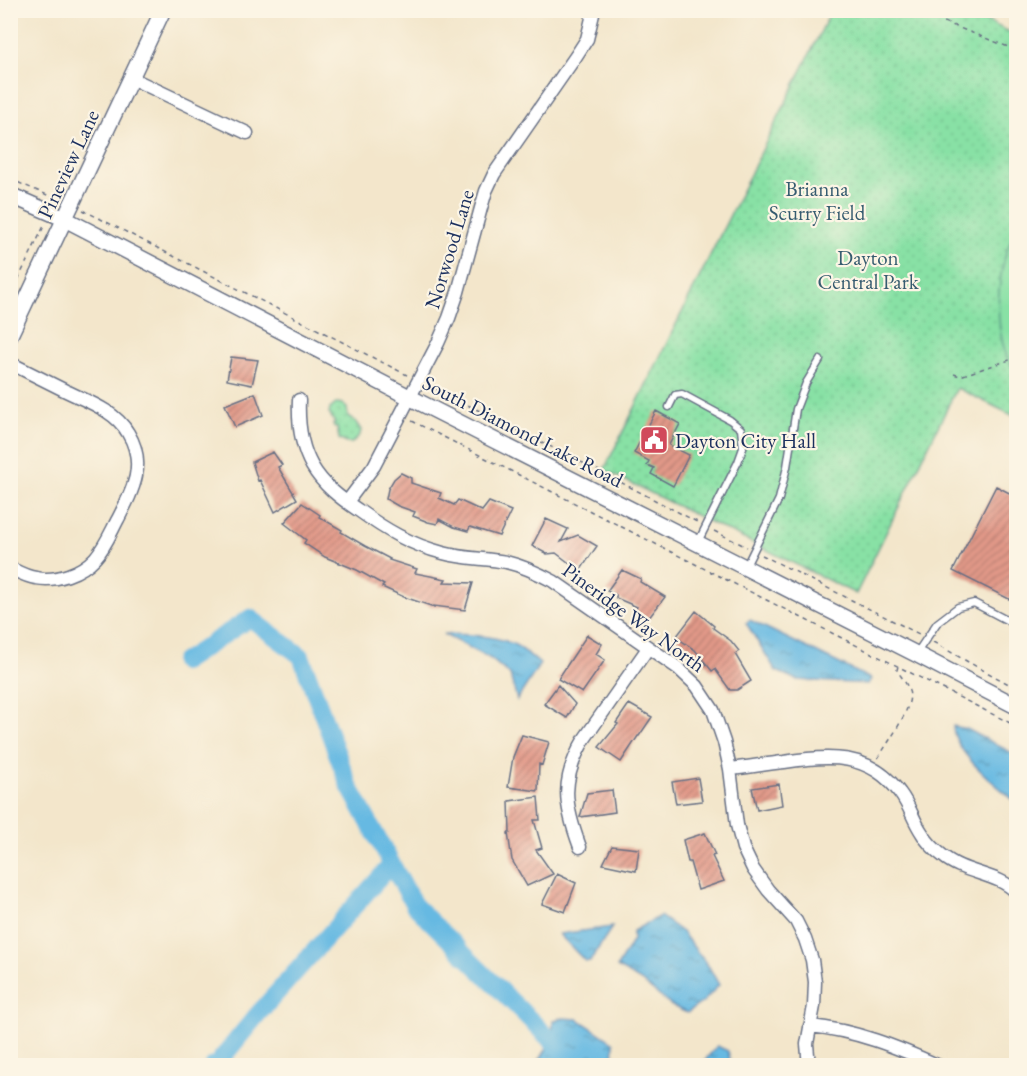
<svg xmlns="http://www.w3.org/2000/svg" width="1027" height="1076" font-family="'EB Garamond',serif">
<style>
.grass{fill:url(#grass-dots);stroke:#528882;stroke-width:1.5}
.garden{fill:#88e1a5;stroke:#528882;stroke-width:1.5}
.water{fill:url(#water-ripples);stroke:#4074a0;stroke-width:1.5}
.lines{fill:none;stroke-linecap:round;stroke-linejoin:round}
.river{stroke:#66b9e2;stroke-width:18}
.building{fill:url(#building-hatch)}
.service-casing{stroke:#676f84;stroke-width:9}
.minor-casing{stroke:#676f84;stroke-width:15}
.tertiary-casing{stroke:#676f84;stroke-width:18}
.path{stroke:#676f84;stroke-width:1.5;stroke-dasharray:4.5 4.5;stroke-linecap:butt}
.service{stroke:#fff;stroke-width:6}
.minor{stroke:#fff;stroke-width:12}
.tertiary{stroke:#fff;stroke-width:15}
.labels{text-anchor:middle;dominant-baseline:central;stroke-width:4.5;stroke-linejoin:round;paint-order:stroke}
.street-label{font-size:21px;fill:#1b2f5e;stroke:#fcf5e5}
.park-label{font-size:21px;fill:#365c70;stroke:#fcf5e5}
.poi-label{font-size:21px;fill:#1b2f5e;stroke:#fcf5e5;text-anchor:start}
</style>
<defs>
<pattern id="grass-dots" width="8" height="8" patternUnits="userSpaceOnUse" patternTransform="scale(1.5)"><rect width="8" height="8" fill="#88e1a5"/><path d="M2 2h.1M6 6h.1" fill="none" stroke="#75c190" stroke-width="1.8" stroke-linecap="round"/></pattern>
<pattern id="water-ripples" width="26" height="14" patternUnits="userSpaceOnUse" patternTransform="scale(1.5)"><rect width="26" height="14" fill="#66b9e2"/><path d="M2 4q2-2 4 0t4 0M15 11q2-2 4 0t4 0" fill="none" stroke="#5397ba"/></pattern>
<pattern id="building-hatch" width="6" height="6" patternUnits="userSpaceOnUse" patternTransform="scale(1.5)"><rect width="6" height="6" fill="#e29988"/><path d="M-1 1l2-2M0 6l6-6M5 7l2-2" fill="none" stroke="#b67d72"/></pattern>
</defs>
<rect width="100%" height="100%" fill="#fcf5e5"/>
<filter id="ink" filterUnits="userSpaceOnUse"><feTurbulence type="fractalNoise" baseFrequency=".0167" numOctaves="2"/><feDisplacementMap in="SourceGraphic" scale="12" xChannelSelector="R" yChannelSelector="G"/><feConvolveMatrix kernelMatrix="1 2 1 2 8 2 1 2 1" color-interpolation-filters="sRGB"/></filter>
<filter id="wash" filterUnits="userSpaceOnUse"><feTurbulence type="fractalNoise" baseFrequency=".008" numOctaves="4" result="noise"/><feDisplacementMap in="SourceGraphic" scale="24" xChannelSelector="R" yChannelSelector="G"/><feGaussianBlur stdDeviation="1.35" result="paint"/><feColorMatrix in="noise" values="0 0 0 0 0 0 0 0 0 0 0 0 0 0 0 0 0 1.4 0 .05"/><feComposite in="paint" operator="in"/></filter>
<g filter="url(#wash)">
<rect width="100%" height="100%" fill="#f3e6cb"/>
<path class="grass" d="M831 11H966L1016 35V417L957 388 856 594 604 470Z
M337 403 343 404 347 408 348 416 355 421 361 430 360 435 352 443H346L339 439 337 427 335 428 333 424 335 423 329 413 330 409Z"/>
<path class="garden" d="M1016 230V375C1013 368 1009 361 1006 354 993 318 997 263 1016 230Z"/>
<path class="water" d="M750 620 871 679 868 684 797 680 776 671 746 623Z
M443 634C463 634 499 635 517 646 525 651 533 658 540 664L517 700 510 675 491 659Z
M953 726 967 729 1016 755V802C997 786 953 752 953 726Z
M660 916 682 932 709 967 719 985 704 1001 687 1013 672 1006 641 981 617 967 633 940V931Z
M612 927 590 961H585L559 934Z
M560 1018 578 1019 614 1043 613 1065H531L539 1061 552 1041 553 1021Z
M717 1046 728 1051 731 1065H701Z"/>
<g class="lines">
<path class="river" d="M183 662 250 618 301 656 349 786 414 905 568 1057
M213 1066 217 1064 257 1015 392 864"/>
</g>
<g id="blocks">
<path class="building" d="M231 357 258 360 252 385 227 380Z
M255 393 263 415 235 427 225 405Z
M656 411 680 424 669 445 689 455 673 486 651 474 654 468 647 465 649 461 634 453Z
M273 452 282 465 278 467 297 499 275 512 260 480 258 481 252 462Z
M401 473 411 478V483L441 493 439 498 454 505 458 500 482 511 489 502 511 511 499 536 470 527 468 531 454 527 439 519 437 524 428 522 413 516 415 512 398 506 386 499 388 489 394 479Z
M996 486 1017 497V603L953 571Z
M302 503 320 515 319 517 342 530 341 532 365 546 390 559 389 560 417 569 415 573 446 579 444 582 473 583 465 610 434 606V607L404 597 382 587 384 585 357 570 325 557 304 543 306 540 284 523Z
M546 519 568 529 561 542 578 535 597 546 580 571 556 553 547 554 532 546Z
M622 570 641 579 640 582 665 597 648 619 635 611 637 607 616 598V595L607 591Z
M696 611 714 626 713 628 731 641 739 651 735 654 751 681 737 690H730L715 669 712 671 695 650 676 637Z
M587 635 602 644 596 654 605 660 582 693 558 679Z
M558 685 575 704 567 718 544 704Z
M629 704 652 717 639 736H638L621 762 599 747 618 724 616 723Z
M522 735 549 742 542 765 539 764 538 791 508 787 513 757Z
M698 778 702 801 676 804 672 782Z
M779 784 782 805 757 810 752 788Z
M612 790 615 812 580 817 587 793Z
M538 797 540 820H534L542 848 536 850 553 874 527 886 512 860 508 833H510L509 801Z
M705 833 715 855 712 856 724 881 698 890 690 862H688L683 840Z
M612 846 639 849 636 871 603 864Z
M557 874 576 883 565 912 542 904Z"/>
</g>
</g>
<g filter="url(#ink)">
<use href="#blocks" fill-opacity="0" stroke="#676f84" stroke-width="1.5"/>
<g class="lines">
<g class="service-casing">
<path id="service" d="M669 407 675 395 682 394 730 420 741 429 743 448 738 462 698 542
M746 566 779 499 787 467 796 409 806 383 820 360
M916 654 937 623 958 607 974 603 1016 625"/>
</g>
<g class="minor-casing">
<path id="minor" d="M131 78 247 133
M10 363C28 372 46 381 64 390 86 401 115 410 128 433 147 464 133 490 118 519 111 532 105 547 95 558 81 573 56 582 36 578 27 577 18 572 10 568
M299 400C298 423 300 445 312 466 323 485 340 498 358 510 386 530 409 544 443 553 464 559 485 558 506 562 523 566 538 573 553 581L678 668 697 686 713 710 724 742 730 769 737 825 743 848 753 869 768 890 796 921 805 939 812 960 815 982 814 1006 807 1044 809 1066
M347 502 374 466 438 343 449 318 458 292 481 208 486 191 494 174 576 56 587 39 594 10
M730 769C748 767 766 764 784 762 828 755 870 752 900 793 910 806 913 820 922 833 927 842 935 850 943 856 964 874 998 873 1016 892
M580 847C564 804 560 780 585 738L648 648
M810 1026C855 1030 897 1047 939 1066"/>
</g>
<g class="tertiary-casing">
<path id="tertiary" d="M10 195 65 219 409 397 916 654 1016 706
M10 335 163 10"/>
</g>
<path class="path" d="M813 10 817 12 819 10
M920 10 944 22 1016 50
M10 179 59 200
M83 210 407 375
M10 296 45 224
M954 374 960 376 1016 358
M428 385 603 473 699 523
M412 421 1016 726
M714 531 747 547
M762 555 919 634
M933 642 970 663 1016 688
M878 758C886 745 915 706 909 691 907 683 901 677 897 670L899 662"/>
<use href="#service" class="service"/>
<use href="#minor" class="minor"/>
<use href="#tertiary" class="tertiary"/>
</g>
</g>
<defs>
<g id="civic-square" transform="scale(1.5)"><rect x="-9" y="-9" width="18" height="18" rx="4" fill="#d1495b" stroke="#fcf5e5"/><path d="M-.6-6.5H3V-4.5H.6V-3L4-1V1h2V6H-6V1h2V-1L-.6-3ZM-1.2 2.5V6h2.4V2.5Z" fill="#fff"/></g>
</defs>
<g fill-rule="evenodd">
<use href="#civic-square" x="654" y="440"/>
</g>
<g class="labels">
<g class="street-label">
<text transform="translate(68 164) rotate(-65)">Pineview Lane</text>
<text transform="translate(449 249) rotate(-73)">Norwood Lane</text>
<text transform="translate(523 431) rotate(27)">South Diamond Lake Road</text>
<text transform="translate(634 617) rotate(36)">Pineridge Way North</text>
</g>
<g class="park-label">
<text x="817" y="188">Brianna<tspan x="817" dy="24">Scurry Field</tspan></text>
<text x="868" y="257">Dayton<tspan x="868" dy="24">Central Park</tspan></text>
</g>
<g class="poi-label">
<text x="675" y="440">Dayton City Hall</text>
</g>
</g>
<rect width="1027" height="1076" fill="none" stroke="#fcf5e5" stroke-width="36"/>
</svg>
